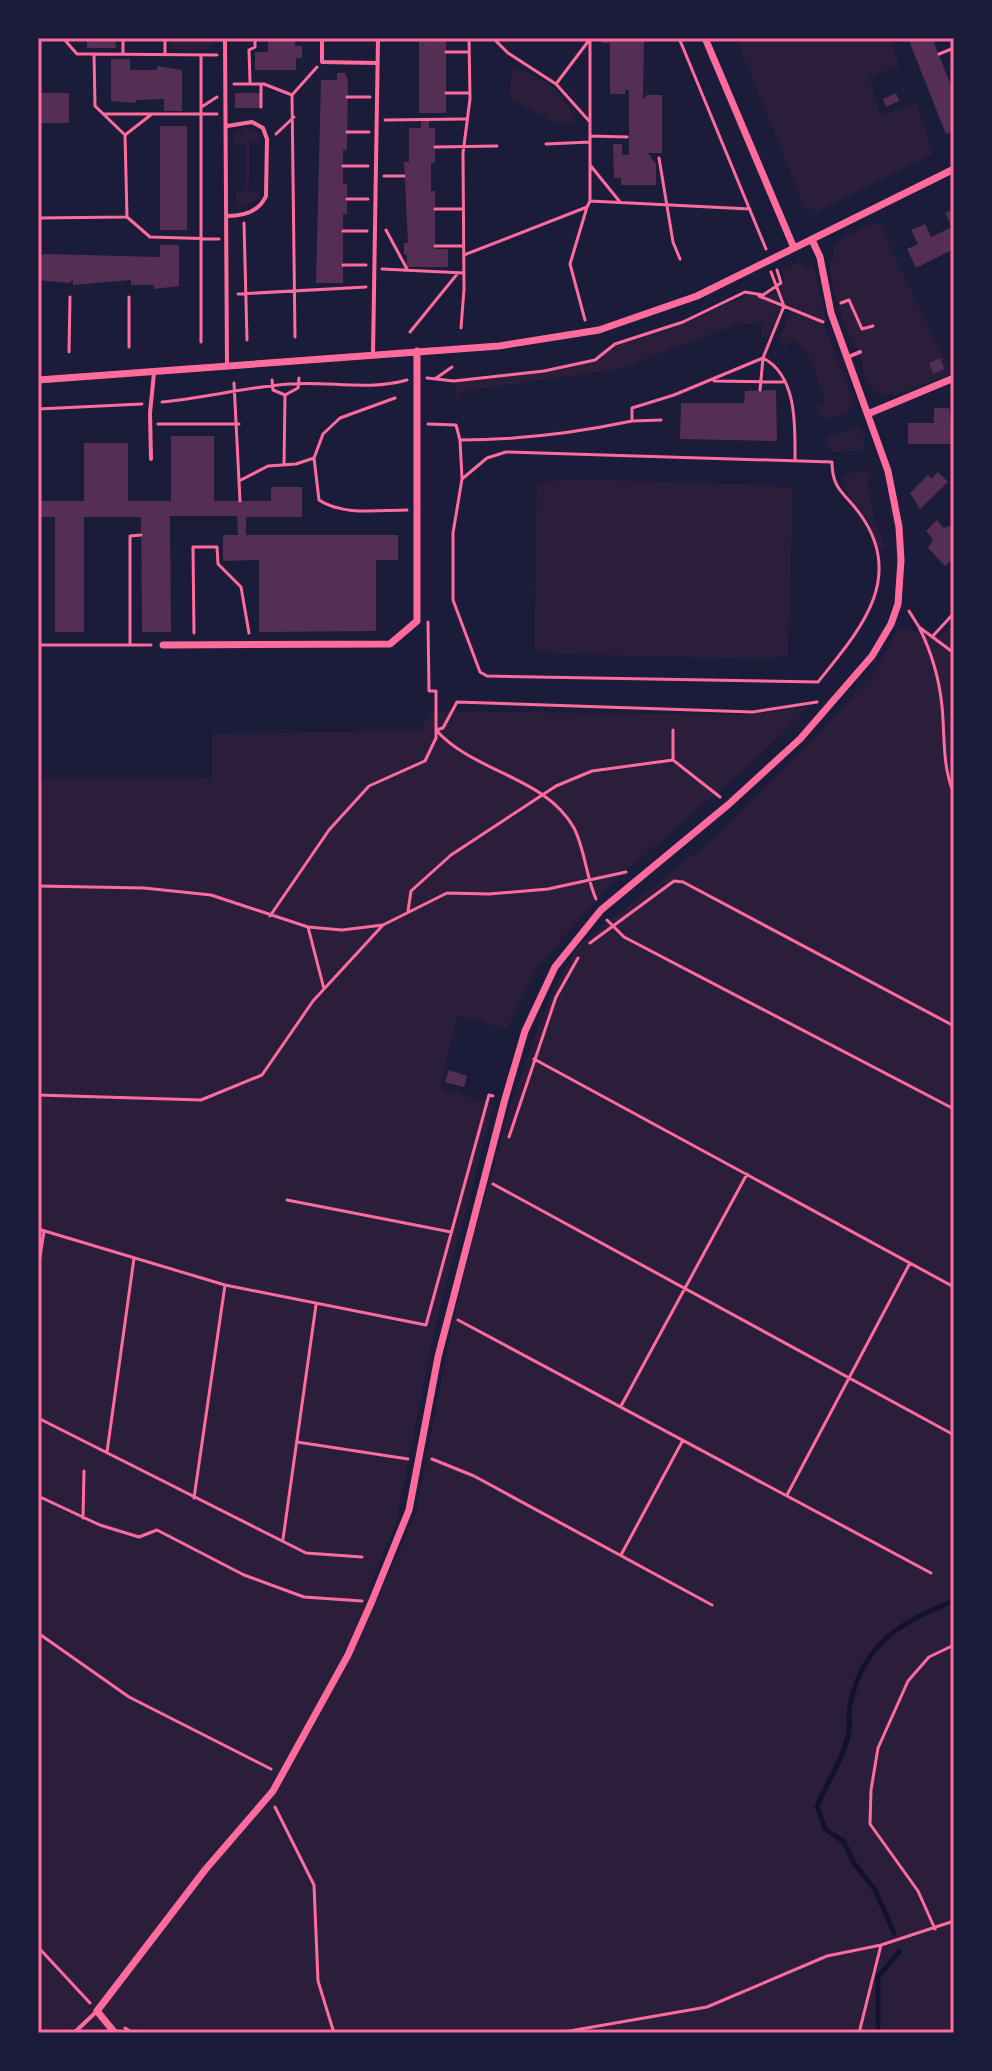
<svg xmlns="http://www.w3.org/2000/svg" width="992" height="2071" font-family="Ubuntu,sans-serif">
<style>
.green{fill:#2a1e3b}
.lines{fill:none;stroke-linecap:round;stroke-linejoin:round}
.stream{stroke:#12122b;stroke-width:5}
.building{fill:#542f53}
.path{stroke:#ff6b9d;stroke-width:3}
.service{stroke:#ff6b9d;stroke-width:4}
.minor{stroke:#ff6b9d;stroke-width:7}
.neatline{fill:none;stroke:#ff6b9d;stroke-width:3}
</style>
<rect width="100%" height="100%" fill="#1b1b3a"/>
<path class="green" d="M169 38H218L206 50 172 49Z
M736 38H889L900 65 869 77 881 116 916 103 933 154 818 211 804 207Z
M512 69C538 71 572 97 575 124L554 123 509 97Z
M247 127 257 131 260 141 250 143 249 191 259 192V199L243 208 237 205 235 192 245 191V143H233L234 134Z
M878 221 951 373C904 392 868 420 860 352 841 328 834 294 829 262L833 261 834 243Z
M799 262 806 267 813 265 827 322 785 303 780 289 784 282 783 270Z
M776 292 780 305 767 337 761 336 762 323 736 325 615 370 462 391 456 405 455 383 594 362 616 346 678 326 746 295 762 298Z
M791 311 824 325 854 403 845 414 829 419 820 415 815 405 826 401 809 357 794 338 786 347 778 341Z
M856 427 862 430 865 444 859 451 833 452 828 448 826 439Z
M853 471H870C864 497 877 524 886 548L879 550 868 520 844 488 843 479Z
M568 479 769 485 793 489 788 656 760 659 560 654 534 649 537 483Z
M954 622V2033H38V779L212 778V734L420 730 432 711 751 715 810 706 754 761 612 883 536 968 507 1029 458 1016 440 1088 494 1105 434 1332 396 1523 367 1593 378 1599 416 1513 453 1321 476 1228 512 1101 540 1021 559 979 579 945 709 842 815 737 874 673 898 629 940 636Z"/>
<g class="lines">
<path class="stream" d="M894 1933 875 1890 854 1863 844 1842 825 1829 817 1806C827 1783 845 1756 849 1731 850 1723 848 1714 850 1706 861 1646 900 1621 954 1601
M878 2033V1977L899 1952"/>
</g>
<path class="building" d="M87 38H115L116 48H87Z
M268 38H295V46H302V58H296V70H255V52H268Z
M419 38H446V113H419Z
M602 38H644L643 99 647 95H662V153H648L656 164V185H621V178H614L613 144H622V155H629V90H625V94H610V43H602Z
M908 38H932L954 93V131L946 134Z
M111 59H130V70H157V66L182 70V111H164V99L136 100V103L111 101Z
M337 73H345L348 80 347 150H343V184H347V214H343V283H316L321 80H337Z
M38 93H69V123H38Z
M235 93H260V108H235Z
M896 93 899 101 886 107 883 99Z
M421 121H429V128H435V163H431V191H435V249H448V267H407V255H404V243H408L404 162H409V128H421Z
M160 126H187V230H160Z
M954 209V249L916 268 907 249 918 244 911 230 925 224 931 237 952 227 945 213Z
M160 245H179V286L154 289V285H131V280L73 285V280L69 283 38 280V256L45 254 160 257Z
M940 358 944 369 933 374 929 363Z
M776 390 777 441 680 439 681 403H744L745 391Z
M934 408H949L954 444H908V423H934Z
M171 436H214V501H271V487H302V517H246V535H398V560H376V631L259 632V560L223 561V535H238L237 516H170L171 632H142L141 517H84V632H55V517H39V501H84V443H128V501H171Z
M938 472 948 482 920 509 910 493 928 475 931 479Z
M937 520 944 528 954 524V557L945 566 928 548 933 539 926 531Z
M449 1070 467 1076 464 1087 445 1082Z"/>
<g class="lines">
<path class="path" d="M63 38 77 54H94L95 106 125 135
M123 38V54
M165 38V55
M493 38 508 53 556 84 590 122V201L750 209
M590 38V122
M679 38 766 249
M446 52H469
M94 54 217 55
M939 54 954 48
M250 82 249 50 255 47V38
M234 84H264L292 95
M261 84V107
M556 84 590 39H602
M446 93H470
M347 97H370
M203 106 217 97
M104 114H152
M217 114H152L125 135 127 217 150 237 219 239
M385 120 465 119
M347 132H369
M276 134 294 117
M590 136 627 137
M546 144 590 142
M435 147 497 146
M659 158 673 242 680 259
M590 165 620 202
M343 166H368
M384 176H404
M347 199H368
M435 209H463
M38 218 126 217
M244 223 247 340
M386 230 407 269
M343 231H367
M435 246H463
M464 255 587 207 590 201
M343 265H366
M382 269 464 273
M238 294 366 287
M759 296 823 322
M129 297V347
M841 303 849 300 862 329 873 326
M585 320 570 264 587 207
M461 328 464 289 463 153 470 99 469 38
M410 332 458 273
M295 337 292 95 317 67
M201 342V55
M69 352 70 297
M427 378 454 381 544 371 595 360 615 344 683 322 745 292 763 295 781 283 777 270
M435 379 452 367
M272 380 273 390 285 395 298 388 299 378
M714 381 783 382
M234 383 240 501
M760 390 763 358C798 376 795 428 795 461
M162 402C205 398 246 387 290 384 330 381 368 391 407 380
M38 409 142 404
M632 421 661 420
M158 424H239
M428 424 456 425 460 440C519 440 575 433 632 421V408L674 395 763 358 784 306 771 272
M460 440 462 479
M506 452 832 462C832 490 845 493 860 514 907 579 858 632 818 682L487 676 480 672 453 600V533L462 479 487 458Z
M314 458 319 500C343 516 379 510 407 510
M284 465 285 395
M239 481 268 466 296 464 314 458 323 434 340 418 395 398
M38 552 39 645H151
M909 611 919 627 954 653
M919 627C932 653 939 677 942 706 945 737 942 766 954 794
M194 633 193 547H217L218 564 241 587 249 633
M932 637 954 613
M130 645V536L141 535
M673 730V760L720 797
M38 886 144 888 211 895 308 927 342 930 383 925 447 893 489 894 548 889 626 872
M596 899C586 877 585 849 574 828 545 776 474 773 436 730L443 728 457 702 753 712 817 702
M408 911 411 891 451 855 556 786 592 771 673 760
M270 916 329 830 369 786 425 761 436 738V691H429L428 622
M607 920 624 937 954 1109
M308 927 324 989
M590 943 674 881 683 882 954 1026
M534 1059 954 1287
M38 1095 201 1100 262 1075 313 1001 383 925
M509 1137 556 997 578 958
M493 1184 954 1435
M287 1200 451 1232
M38 1229 225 1285 426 1325 489 1095 493 1096
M38 1270 44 1231
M458 1320 931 1573
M621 1406 747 1174
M38 1418 306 1553 362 1557
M297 1442 408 1459
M107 1452 134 1258
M432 1459 474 1476 712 1605
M787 1495 910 1263
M38 1496 100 1525 139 1537 157 1530 244 1575 304 1597 362 1601
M194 1498 225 1285
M83 1518 84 1471
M283 1539 316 1305
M621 1555 683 1440
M38 1633 129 1697 271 1769
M275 1807 314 1885 318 1981 334 2033
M935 1929 918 1891 870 1824 871 1790 878 1748 908 1681 929 1657 954 1645
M38 1947 90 2003
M125 2028 133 2033
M558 2033 707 2007 827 1956 881 1945 954 1921
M859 2033 881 1945"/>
<path class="service" d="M225 38 227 365
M322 38V62L377 63
M227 216C243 216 259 212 266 196L267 139 263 128 252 122 227 126
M373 354 378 38
M848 357 860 352
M151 459 150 413 154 373
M74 2033 97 2011"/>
<path class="minor" d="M705 38 794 248
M38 380 499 346 599 330 697 296 954 169
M870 413 954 378
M163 645 390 644 417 621V351
M115 2033 97 2011 205 1870 273 1791 348 1655 372 1601 409 1510 438 1357 505 1099 525 1031 555 967 601 910 729 804 800 739 872 656 891 624 898 604 901 560 899 527 888 471 831 313 820 257 812 240"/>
</g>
<rect width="992" height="2071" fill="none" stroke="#1b1b3a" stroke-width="80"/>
<rect x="40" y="40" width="912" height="1991" class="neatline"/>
</svg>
